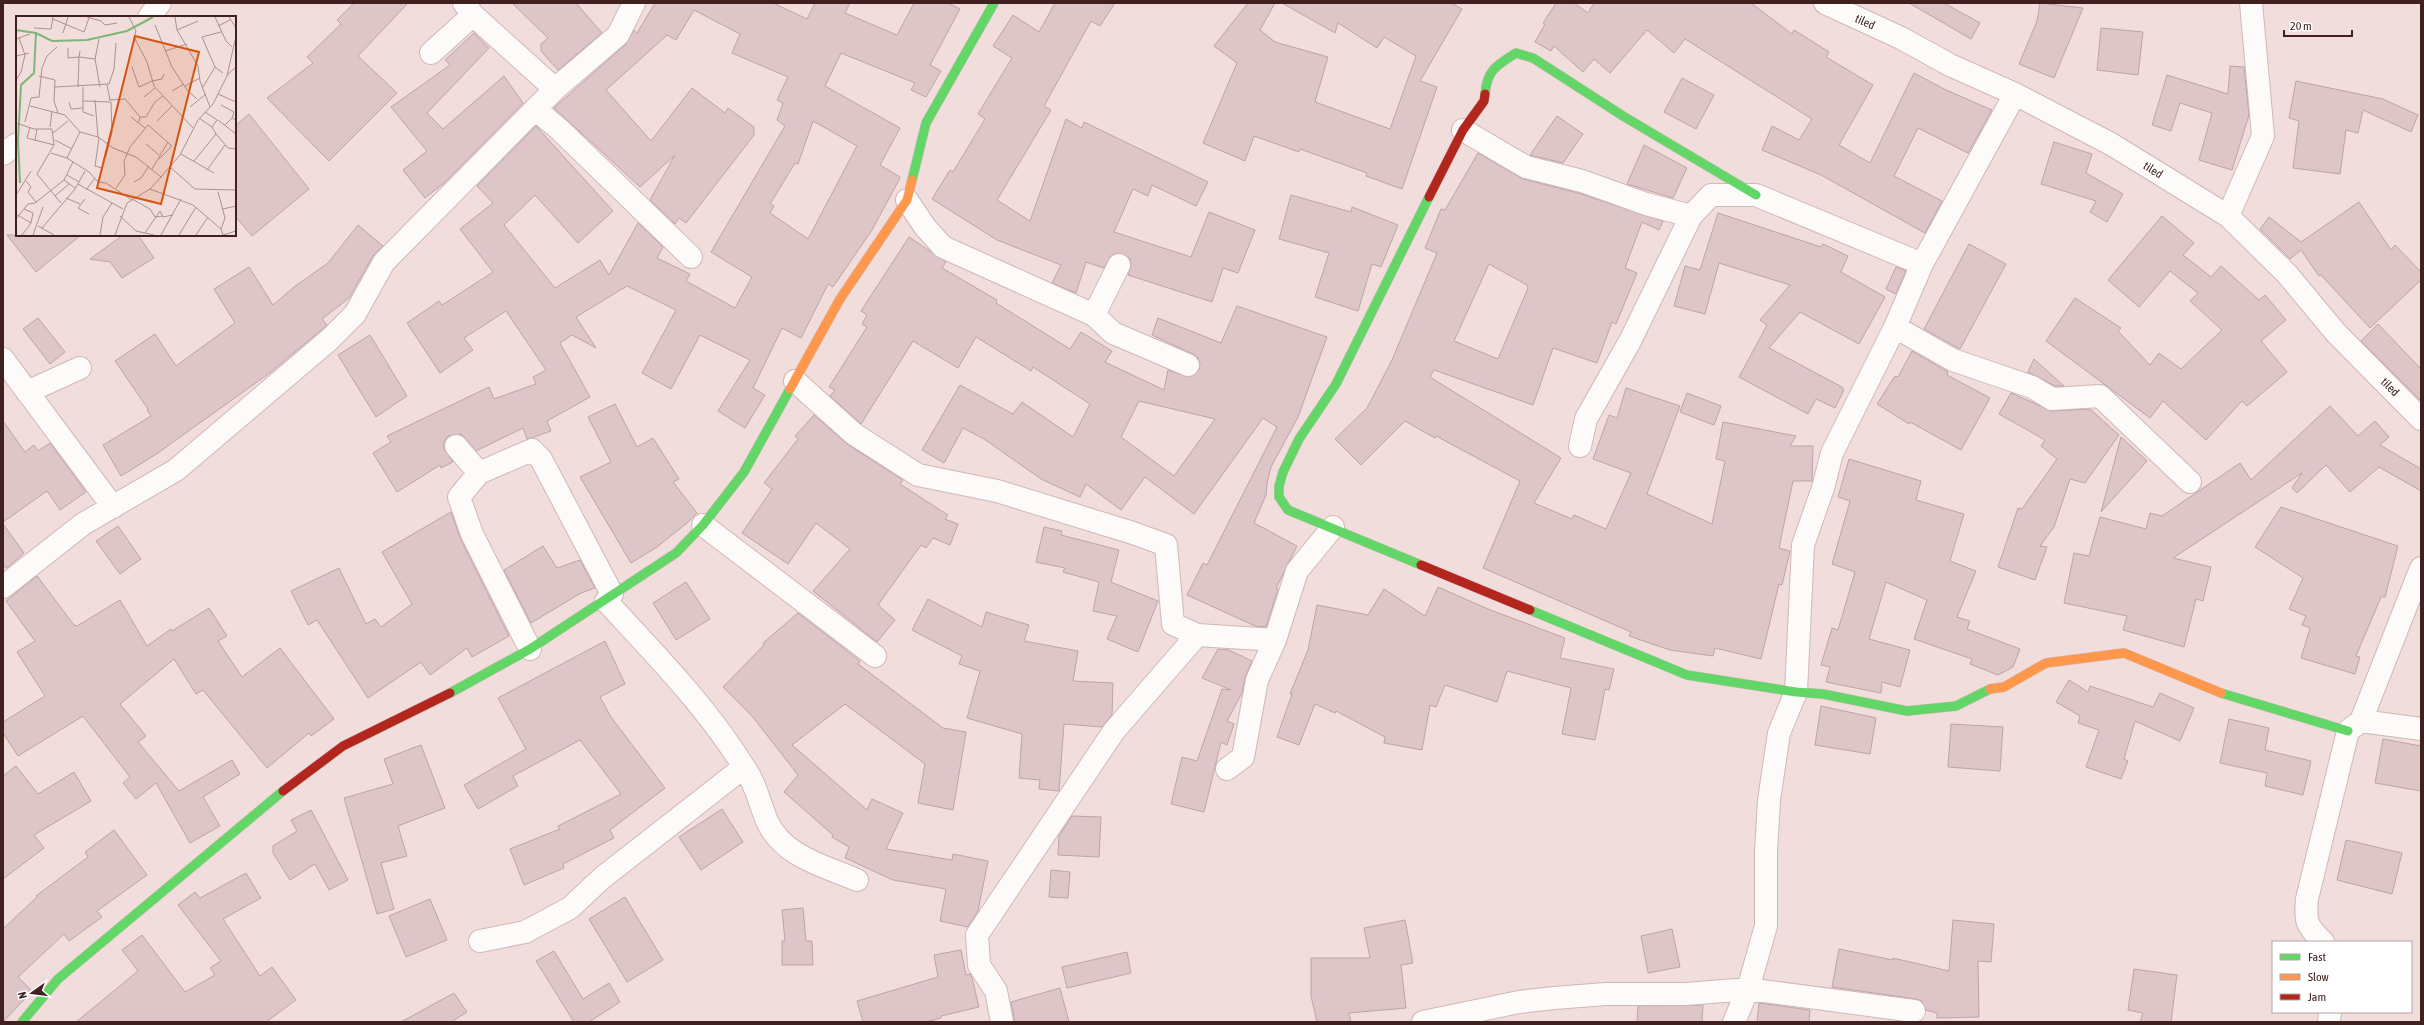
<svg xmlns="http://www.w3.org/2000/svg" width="2424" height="1025" font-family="'Asap Condensed',sans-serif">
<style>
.building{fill:#ddc5c8;stroke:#bca4a7;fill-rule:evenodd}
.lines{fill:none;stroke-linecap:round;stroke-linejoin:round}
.street-casing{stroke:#d0b8b5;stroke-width:24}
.fast-casing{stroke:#d0b8b5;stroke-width:10}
.slow-casing{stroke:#d0b8b5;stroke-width:10}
.jam-casing{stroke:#d0b8b5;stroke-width:10}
.street{stroke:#fdfafa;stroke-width:22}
.fast{stroke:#63d668;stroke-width:9}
.slow{stroke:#ff974d;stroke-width:9}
.jam{stroke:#b3261e;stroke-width:9}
.labels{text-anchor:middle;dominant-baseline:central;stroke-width:3;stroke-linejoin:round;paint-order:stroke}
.street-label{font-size:12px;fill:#40211f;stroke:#fff}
.inset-river{fill:none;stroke:#7eb67a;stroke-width:2}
.inset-road{fill:none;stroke:#aa9290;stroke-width:1}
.view{fill:#d7530e;fill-opacity:0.15;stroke:#d7530e;stroke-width:2}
.inset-edge{fill:none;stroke:#40211f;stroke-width:2}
</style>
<rect width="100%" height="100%" fill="#f1dddb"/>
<path class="building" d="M354 3H408L358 56 397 93 329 161 267 98 313 63 307 57 341 24 337 20Z
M512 3H576L602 33 558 70 541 51V44L548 38Z
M655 3H773L807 19 815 3H850L845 13 897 35 914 3H948L960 9 930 65 941 71 926 97 911 90 915 83 841 53 825 86 900 128 880 165 900 177 899 180 872 230 833 287 828 284 801 338 782 328 753 388 765 395 745 428 718 411 750 360 700 335 671 389 642 373 676 310 627 286 576 317 596 348 572 335 560 343 590 397 547 421 551 431 531 438 527 439 523 428 476 451 461 434 448 436 444 441V449L453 462 441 468 440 465 397 492 373 453 391 442 387 436 489 387 494 399 536 384 533 377 546 370 506 311 464 338 473 350 440 373 407 323 439 301 442 305 493 272 460 229 493 203 477 186 536 126 613 211 578 243 535 195 504 225 555 288 600 260 609 275 638 223 663 247 657 258 690 274 686 281 735 308 752 277 711 252 785 126 777 120 783 103 777 100 788 77 732 53 740 34 694 10 676 40 667 35 606 90 651 141 692 88 725 113 728 108 754 127V135L686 223 679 218 675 224 650 200 675 155 640 187 554 108 626 44 634 30 637 33ZM813 121 857 146 808 239 770 213 774 206 770 204 795 163 798 164Z
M1055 3H1115L1100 26 1091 21 1044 106 1051 110 997 200 1030 221 1066 119 1082 128 1084 122 1208 182 1196 206 1152 185 1148 196 1133 189 1114 232 1191 257 1209 212 1255 230 1238 273 1223 268 1212 302 1128 275 1131 265 1130 258 1119 253 1112 255 1104 268 1086 262 1076 293 1052 283 1061 265 997 240 932 199 950 170 953 172 985 119 978 114 1012 58 993 46 1013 15 1039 32Z
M1248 3H1275L1260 30 1275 42 1328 57 1315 102 1390 129 1416 56 1384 37 1377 48 1338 23 1335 33 1282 3H1451L1462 9 1420 81 1437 87 1402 189 1366 176 1367 173 1300 149 1299 152 1254 136 1245 161 1203 143 1237 63 1214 46Z
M1556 3H1574L1588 13 1594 3H1751L1792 34 1794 30 1829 52 1826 57 1873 85 1839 145 1870 163 1914 73 1946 90 1992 110 1968 153 1918 128 1894 176 1942 201 1925 233 1821 175 1762 150 1772 126 1799 140 1812 119 1685 39 1674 53 1647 30 1610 73 1594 59 1583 72 1554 46 1551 51 1535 42 1545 24 1543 23Z
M1909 3H1944L1980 23 1971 39Z
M2040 3 2083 8 2054 78 2019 64 2037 21Z
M2101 28 2143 32 2138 75 2097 70Z
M474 33 489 48 427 113 443 129 504 76 523 103 444 183 425 198 403 170 427 151 391 107 450 65 445 60Z
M2230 66 2244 67 2249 115 2232 170 2199 160 2212 113 2180 103 2171 131 2152 125 2167 75 2228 94Z
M1682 78 1714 95 1696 129 1664 112Z
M2296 81 2383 99 2418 115 2411 132 2363 110 2358 133 2346 130 2340 174 2293 168 2299 121 2289 118Z
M249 114 309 189 252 236 235 216V126Z
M1557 116 1583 134 1563 163 1530 155Z
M2054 142 2092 154 2086 173 2123 194 2107 222 2090 212 2096 201 2041 184Z
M1644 145 1687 168 1673 198 1627 184Z
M1478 153 1523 179 1578 193 1663 221 1659 230 1642 222 1625 268 1637 273 1616 324 1612 322 1597 363 1553 348 1533 405 1434 370 1430 377 1561 458 1534 503 1572 519 1574 515 1606 529 1631 473 1593 459 1609 415 1617 418 1626 388 1680 406 1647 494 1712 524 1725 461 1716 459 1723 422 1796 436 1790 446H1813L1812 481H1793L1779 548 1790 551 1782 585 1779 584 1761 659 1715 648 1713 656 1670 650 1629 636 1631 632 1483 568 1520 481 1436 436 1435 438 1405 421 1361 465 1335 439 1367 408 1392 360 1437 253 1425 248 1441 209 1445 210ZM1489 264 1527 285 1528 288 1498 359 1454 341Z
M1291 195 1351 212 1352 207 1398 225 1381 267 1372 264 1358 311 1315 297 1329 253 1279 239Z
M2359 202 2391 250 2395 245 2421 272V280L2370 328 2321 275 2319 276 2301 250 2290 259 2260 229 2269 217 2301 242Z
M1718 213 1821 247 1823 244 1848 256 1841 272 1885 297 1859 344 1800 312 1769 348 1842 387 1844 390 1835 408 1816 399 1808 414 1739 377 1767 325 1760 320 1790 285 1719 263 1705 314 1674 306 1685 266 1700 270Z
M2162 216 2194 243 2183 255 2211 277 2221 266 2259 300 2265 295 2286 320 2261 341 2287 372 2247 406 2242 401 2206 440 2163 401 2150 418 2046 341 2075 298 2121 328 2118 331 2150 365 2159 353 2181 369 2222 330 2190 301 2198 293 2170 271 2139 307 2108 280Z
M358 225 383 246 373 256 349 298 322 319 327 325 271 372 155 455 121 476 103 445 151 416 147 410 148 409 115 361 155 334 176 366 235 323 214 289 249 267 273 305 294 287 328 263Z
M7 235H81L36 272Z
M123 235H138L154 258 122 278 110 262 90 259Z
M909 237 946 262 942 268 997 300 996 303 1070 349 1081 332 1112 351 1105 362 1164 390 1168 370 1190 377 1199 370 1200 364 1198 358 1193 354 1152 335 1158 318 1221 343 1237 306 1327 337 1298 417 1271 467 1267 483 1266 495 1254 523 1297 546 1276 588 1278 589 1266 627 1255 626 1187 595 1203 563 1207 565 1277 427 1263 418 1194 514 1145 477 1121 510 1086 484 1080 497 1041 479 984 439 963 428 944 463 922 450 960 385 1013 414 1022 402 1073 437 1090 404 1033 367 1031 371 976 337 958 368 913 341 861 424 830 396 835 390 829 387 867 327 862 324 867 315 861 311ZM1139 401 1215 419 1174 476 1121 437Z
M1969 244 2006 264 1960 349 1924 329Z
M1896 267 1906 271 1896 294 1886 289Z
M38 318 65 352 50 364 23 329Z
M2378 324 2421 369V401L2361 341Z
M370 335 407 396 376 417 338 355Z
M1912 351 1948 372 1947 375 1990 398 1961 450 1910 422 1909 424 1877 404 1895 376 1898 377Z
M2034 359 2064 386H2055L2028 372Z
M1687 393 1721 406 1714 425 1680 412Z
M2011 393 2052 411 2090 409 2119 435 2085 483 2070 479 2054 527 2040 546 2047 547 2035 580 1998 567 2018 508 2022 509 2057 459 2041 446 2045 440 1999 414Z
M615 404 637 447 653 438 679 479 673 482 697 513 687 523 657 547 631 563 580 477 611 462 588 417Z
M2330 406 2358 436 2375 421 2389 437 2380 445 2421 469V491L2379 467 2350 492 2326 465 2297 493 2292 488 2302 473 2173 558 2211 567 2203 601 2196 599 2184 647 2123 630 2127 616 2064 603 2074 553 2089 556 2100 517 2146 529 2150 513 2162 516 2240 463 2251 480Z
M814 415 847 444 903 480 900 484 948 515 945 519 958 524 950 545 933 538 926 548 921 545 878 605 895 620 877 642 813 591 850 549 816 523 788 564 742 533 772 489 764 483 798 439 795 436Z
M3 421 25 452 34 445 38 451 50 443 86 492 60 510 47 491 3 522Z
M2121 437 2147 461 2101 512Z
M1849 459 1921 481 1916 500 1964 514 1950 561 1976 571 1957 617 1970 621 1967 629 2020 649 2013 667 1998 675 1970 664 1972 659 1914 639 1927 600 1886 582 1869 639 1910 650 1900 687 1882 682 1881 693 1826 682 1830 667 1821 665 1832 628 1838 630 1855 572 1832 564 1850 501 1838 497Z
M2281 507 2398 546 2385 597H2381L2356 656 2360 657 2355 674 2301 658 2310 628 2302 625 2306 616 2289 609 2303 578 2255 547Z
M451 512 461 540 509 636 472 657 467 648 430 675 421 662 368 698 317 620 308 625 291 591 339 568 366 624 375 619 381 627 412 604 382 552Z
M3 524 24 553 7 568 6 566 3 568Z
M118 526 141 559 120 574 96 541Z
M1044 527 1062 531 1061 535 1119 550 1111 582 1158 601 1138 652 1107 639 1117 616 1093 611 1099 582 1063 572 1065 568 1036 562Z
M543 546 557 568 580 560 595 588 581 593 531 623 504 570Z
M37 576 74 625 77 626 120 600 147 646 171 629 172 631 209 608 227 636 218 641 242 677 280 648 334 719 311 736 309 733 267 768 203 690 196 694 174 659 120 704 146 736 138 742 179 791 232 760 240 774 203 797 220 826 190 843 156 783 136 799 123 783 130 777 83 716 18 756 3 733V722L45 696 17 652 35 641 6 601Z
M686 582 710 619 676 640 653 603Z
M1438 587 1488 609 1565 638 1560 658 1614 669 1609 690 1605 689 1595 740 1562 734 1571 688 1507 671 1497 702 1445 685 1436 707 1430 705 1422 750 1384 743 1385 737 1336 711 1335 713 1315 704 1299 745 1277 737 1292 694H1290L1308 650 1317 605 1368 615 1384 589 1425 616Z
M928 599 982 627 986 612 1029 625 1024 641 1078 651 1073 681 1113 683 1112 715 1102 727 1064 724 1059 791 1039 789 1040 780 1019 778 1022 734 967 718 980 671 959 664 962 656 912 630Z
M798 613 860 661 858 664 943 728 966 732 953 810 918 803 925 764 845 704 792 745 867 810 872 799 903 813 886 849 952 860 953 854 988 861 978 911 968 927 940 921 946 889 893 880 845 858 849 847 832 837 833 835 784 792 798 775 752 716 723 687 764 645 763 643Z
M605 641 625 684 600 697 611 717 665 788 610 830 614 838 563 864 564 868 524 885 510 849 560 829 558 826 621 794 580 740 513 776 518 786 478 809 464 785 526 749 498 698Z
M1218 649 1229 650 1252 661 1245 678 1242 693 1227 721 1234 724 1227 745 1221 742 1204 812 1171 804 1182 757 1197 761 1222 689 1231 690 1202 678Z
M2069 680 2088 692 2090 686 2153 707 2160 693 2194 708 2180 741 2135 721 2124 759 2128 761 2121 779 2086 767 2099 730 2078 723 2080 716 2056 702Z
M1821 706 1876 718 1870 754 1815 745Z
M2229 719 2269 728 2265 750 2311 761 2303 795 2265 786 2267 773 2220 763Z
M1951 724 2003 727 2000 771 1948 767Z
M2383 739 2421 746V791L2375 783Z
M421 745 445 808 398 826 407 856 381 863 394 909 377 914 344 798 393 784 384 759Z
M16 766 38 794 74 772 91 801 34 835 44 848 3 879V776Z
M722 809 743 842 701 870 679 837Z
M311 810 348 880 329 890 315 864 290 880 273 853V846L297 831 291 820Z
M1072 816 1101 817 1099 857 1058 855 1059 836Z
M114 830 147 875 97 911 102 917 69 941 64 934 18 977 32 991 3 1022V929L37 897 36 896 88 857 85 852Z
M2346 840 2402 853 2392 894 2337 880Z
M1051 870 1070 872 1068 898 1049 897Z
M246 873 261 898 223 919 260 976 272 967 296 1000 266 1022H76L138 971 122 950 142 935 185 992 215 975 210 968 221 961 178 905 195 892 200 898Z
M625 897 663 960 627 982 589 919Z
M430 899 447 940 406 957 389 916Z
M803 908 806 941H812L813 965H782V941H785L782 910Z
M1405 920 1413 963 1401 965 1406 1008 1349 1013 1351 1022H1317L1311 996V958H1370L1364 928Z
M1953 920 1994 924 1991 962 1978 961 1979 1017 1937 1018V1013L1926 1010 1922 1001 1916 999 1832 987 1839 949 1893 960V958L1949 971Z
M1672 929 1680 967 1648 973 1641 936Z
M961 950 966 975 970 974 972 978 979 1007 941 1016V1018L926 1022H863L857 1001 938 977 934 955Z
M554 951 583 999 609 983 620 1002 589 1022H574L536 961Z
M1127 952 1131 973 1067 988 1062 967Z
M2134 969 2177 975 2171 1022H2140L2143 1013 2128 1010Z
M1060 988 1069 1022H1015L1011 1002Z
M454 993 467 1012 451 1022H401Z
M1759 1003 1810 1010 1809 1022H1757Z
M1703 1005 1702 1022H1637L1638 1006Z"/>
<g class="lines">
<g class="street-casing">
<path id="street" d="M464 3 473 15 555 89
M1825 3 1901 38 1950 65 2015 94 2111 144 2228 216 2287 274 2336 333 2421 419
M149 17 160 3
M431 53 473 15
M535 109 559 129 691 257
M1463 130 1526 167 1582 181 1646 204 1691 216 1711 195H1756L1922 264
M3 154 17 144
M907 200 925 227 943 247 1094 315 1113 333 1188 365
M2228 216 2263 136 2251 3
M1094 315 1119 265
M1895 327 1953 360 2032 387 2052 399 2100 396 2190 482
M3 359 113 507
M795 381 854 434 918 475 997 491 1133 533 1166 545 1173 624 1197 635
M27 392 80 368
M456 446 479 473 532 450 541 459 612 594
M1580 446 1586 419 1630 341 1691 216
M479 473 459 497 472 534 530 649
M703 525 875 656
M3 587 83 524 176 470 329 340 355 314 384 262 555 89 618 35 634 3
M2361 721 2421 729
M744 767C756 784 759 802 767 821 783 857 825 866 857 880
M1227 769 1243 757 1257 680 1275 640 1297 571 1333 527
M480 941 525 932 570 908 602 878 744 767C706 706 655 654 606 601
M2323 942C2306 925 2305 922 2307 899L2348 731 2361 721 2421 568
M1002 1022 996 991 979 965 977 935 1114 731 1197 635 1275 640
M1423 1022 1519 1002 1554 998 1606 994H1686L1748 989 1914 1011
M1734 1022 1748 989 1766 926V852L1769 800 1779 733 1796 692 1803 545 1823 488 1832 453 1895 327 1922 264 2015 94
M2329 1022 2330 1012"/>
</g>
<g class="fast-casing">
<path id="fast" d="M1485 94C1487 70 1497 65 1516 53L1533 58 1623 116 1756 195
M912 180 926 123 994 3
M1421 565 1288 510 1279 497V486L1283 472 1299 439 1336 384 1429 197
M1530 610 1687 675 1796 692 1823 694 1907 711 1956 706 1990 689
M450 693 530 649 676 553 703 525 744 472 790 389
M2221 693 2348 731
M22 1022 58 979 283 791"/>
</g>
<g class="slow-casing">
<path id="slow" d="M790 389 840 299 907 200 912 180
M1990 689 2004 687 2046 663 2124 653 2221 693"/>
</g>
<g class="jam-casing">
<path id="jam" d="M1429 197 1463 130 1484 101 1485 94
M1421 565 1530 610
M283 791 343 746 450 693"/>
</g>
<use href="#street" class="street"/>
<use href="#fast" class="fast"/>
<use href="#slow" class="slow"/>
<use href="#jam" class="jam"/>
</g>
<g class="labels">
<g class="street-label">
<text transform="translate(1865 22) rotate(24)">tiled</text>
<text transform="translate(2153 170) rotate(32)">tiled</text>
<text transform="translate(2390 387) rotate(45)">tiled</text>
</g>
</g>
<g transform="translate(16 16)">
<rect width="220" height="220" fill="#f1dddb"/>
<path class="inset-river" d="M0 14 20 17 36 25 71 24 111 15 137 1M4 167 2 125 5 69 18 57 20 17"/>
<path class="inset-road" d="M71 1 85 5 89 9 101 7M113 1 120 15 118 21 131 46 138 70 177 112M159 1 161 14 182 50 184 65 194 91M199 1 210 25 216 31M213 1 220 12M37 3 68 16 73 2M139 9 156 51 171 74 181 83M202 10 214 4M18 12 35 13 37 1M161 14 182 5M205 16 186 21 199 51 207 57M47 17 52 1M0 23 14 18M83 23 79 43 84 71M52 32V42L63 41 62 71M64 35 63 41 79 43M149 35 171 28M0 40 13 37M116 51 123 71 136 65M211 59 220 51M23 60 39 64 38 85 42 97M0 64 5 56 9 39 3 22M136 65 146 63 148 58M91 69 94 84M169 70 184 62M39 71 93 68 98 53 100 27M67 71V96L78 100M187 71 199 51M156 75 168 68M202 78 220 86M128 81 139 72M79 84 82 121M93 84 109 83 124 101 123 106M67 85 95 86 96 116 90 140M53 86 55 93 67 92M205 89 218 96 216 102M14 90 49 99 64 116 82 121 97 132 120 141 145 161M174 91 190 78M189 96 201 104 196 111 200 118 212 132 220 133M115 101 129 112M124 101H130L139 86 147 80M183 102 196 111M202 104 220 118M141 105 156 90M9 106 15 82 23 81 26 52 31 40 41 31M0 107 18 113H36L38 129 21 158 45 187M209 109 216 102 220 104M14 111 11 122 38 129M34 111 36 96M37 117 52 105M83 122 79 150 86 152M39 124 56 133M19 125 21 113M130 128 143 139M35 137 51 142 73 156 82 166 90 167 116 184M165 138 198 157M51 142 64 116M178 145 200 118M154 151 179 173 220 174M136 153 152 126M191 154 209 129M51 159 63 166M48 164 59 172M10 165 15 171 12 176 20 186M118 166 125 162 133 150M62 168 107 193M100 172 109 159 108 145 114 131 132 109 156 130 143 143M134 173 177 189 205 213 207 219M70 174 79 162M202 176 209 202 205 213M0 179 15 155M39 180 53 168M50 182 64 188M69 183 62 192 73 198M116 183 134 193 139 201 147 200M207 193 220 190M220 196V210M0 198 15 207M104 200 120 215 138 219M0 203 12 188 19 187 48 164 57 146M22 210 38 219M26 212 59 173 69 155M129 217 144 195 147 201 157 199M6 219 15 207 17 197 8 193M17 219 27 191M84 219 87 201 96 187M99 219 111 187 134 173 145 161 164 139 182 104 197 88 211 60 220 20M145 219 165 183M163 219 180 191M180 219 192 201M207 219 220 215"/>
<path class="view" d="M119 20 183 36 145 188 81 172Z"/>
<rect width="220" height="220" class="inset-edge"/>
</g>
<rect width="2424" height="1025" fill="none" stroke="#40211f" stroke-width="8"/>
<rect x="2272" y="941" width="140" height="72" fill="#ffffff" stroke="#b3a6a5"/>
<rect x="2280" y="954" width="20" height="6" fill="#63d668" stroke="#b3a6a5"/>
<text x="2308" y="961" font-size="12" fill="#40211f">Fast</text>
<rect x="2280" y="974" width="20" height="6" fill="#ff974d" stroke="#b3a6a5"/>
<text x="2308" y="981" font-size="12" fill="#40211f">Slow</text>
<rect x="2280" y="994" width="20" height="6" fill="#b3261e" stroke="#b3a6a5"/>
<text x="2308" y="1001" font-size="12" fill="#40211f">Jam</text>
<g transform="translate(32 993) rotate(256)" stroke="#ffffff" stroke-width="3" paint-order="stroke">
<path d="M0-3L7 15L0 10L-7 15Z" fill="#40211f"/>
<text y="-6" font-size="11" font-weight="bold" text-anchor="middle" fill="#40211f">N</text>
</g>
<path d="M2284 30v6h68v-6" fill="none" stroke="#40211f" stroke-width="2"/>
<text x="2290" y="30" font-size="12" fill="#40211f" stroke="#ffffff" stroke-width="3" paint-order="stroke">20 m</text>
</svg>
